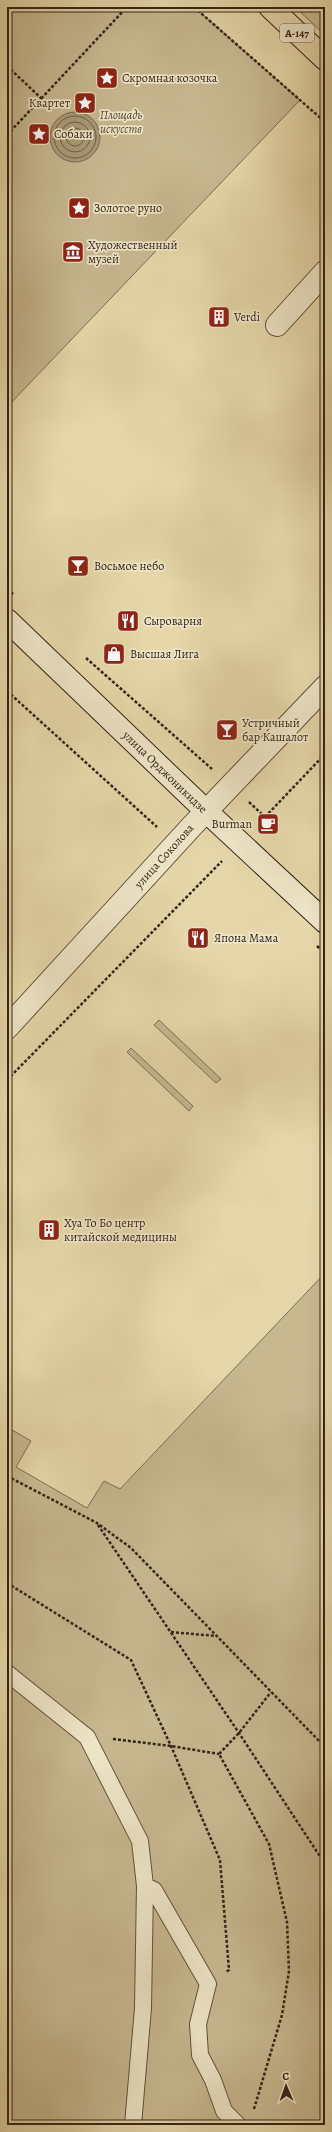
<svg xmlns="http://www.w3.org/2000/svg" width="332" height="2132" font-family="Alegreya,serif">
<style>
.green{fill:#c7b890;stroke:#7e6e54}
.water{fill:#a99a77;stroke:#7a6a51}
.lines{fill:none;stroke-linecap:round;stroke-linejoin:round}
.shore{stroke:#6e5e47;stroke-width:1}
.lane-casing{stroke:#60503c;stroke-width:18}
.street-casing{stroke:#60503c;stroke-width:24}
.secondary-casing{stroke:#342317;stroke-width:24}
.primary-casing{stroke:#342317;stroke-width:24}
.path{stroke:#342317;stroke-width:2.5;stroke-dasharray:3 2;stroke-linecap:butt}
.lane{stroke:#eee5c7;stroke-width:16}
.street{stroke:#eee5c7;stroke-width:22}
.secondary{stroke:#eee5c7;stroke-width:22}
.primary{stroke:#e5d7a9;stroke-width:22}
.labels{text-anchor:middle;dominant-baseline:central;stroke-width:3.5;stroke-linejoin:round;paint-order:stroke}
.shield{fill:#eee5c7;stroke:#6c5d4c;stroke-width:1}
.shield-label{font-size:11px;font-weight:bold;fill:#342317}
.poi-label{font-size:12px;fill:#342317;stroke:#eee5c7;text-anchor:start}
.park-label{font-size:12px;font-style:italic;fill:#594835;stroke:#eee5c7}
.street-label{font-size:12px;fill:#342317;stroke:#eee5c7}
</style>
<rect width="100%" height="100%" fill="#e5d7a9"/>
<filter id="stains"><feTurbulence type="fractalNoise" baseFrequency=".005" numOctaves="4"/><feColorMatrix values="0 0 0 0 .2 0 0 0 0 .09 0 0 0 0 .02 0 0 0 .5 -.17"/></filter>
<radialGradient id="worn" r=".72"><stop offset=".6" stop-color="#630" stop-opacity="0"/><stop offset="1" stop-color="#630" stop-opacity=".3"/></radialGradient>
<path class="green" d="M7 7H194L300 100 7 407Z
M295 7H325V35Z
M159 1020 221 1079 216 1083 154 1025Z
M131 1048 193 1106 189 1111 127 1052Z
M325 1273V2125H7V1427L31 1441 16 1467 87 1508 104 1481 120 1489Z"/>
<path class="water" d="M50 137a25 25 0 1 1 50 0a25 25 0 1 1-50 0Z"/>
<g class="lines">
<path class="shore" d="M54 137a21 21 0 1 1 42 0a21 21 0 1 1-42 0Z
M60 137a15 15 0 1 1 30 0a15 15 0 1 1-30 0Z
M66 137a9 9 0 1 1 18 0a9 9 0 1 1-18 0Z"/>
<g class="lane-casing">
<path id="lane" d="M7 1673 87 1737 140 1841 145 1886 154 1890 208 1984 198 2024 200 2055 213 2080 224 2111 238 2125
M133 2125 143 2008 145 1886"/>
</g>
<g class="street-casing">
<path id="street" d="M277 325 325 272
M7 1028 192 826 325 687"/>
</g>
<g class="secondary-casing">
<path id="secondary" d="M7 620 206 811 325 922"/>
</g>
<g class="primary-casing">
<path id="primary" d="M270 7 325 59"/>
</g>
<path class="path" d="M194 7 325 122
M7 66 42 99
M7 135 127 7
M7 589 14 595
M86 658 212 769
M7 691 157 827
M249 802 265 817 258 825
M265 817 325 754
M317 946 325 953
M7 1080 222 861
M7 1476 97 1523 131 1548 325 1747
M98 1525 239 1733 325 1864
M7 1583 131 1660 171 1746 220 1860 229 1970 226 1972
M171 1632 216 1636
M113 1739 171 1746 219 1754
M254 2109 282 2015 289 1971 287 1922 269 1844 219 1754 239 1733 271 1692"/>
<use href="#lane" class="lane"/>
<use href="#street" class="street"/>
<use href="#secondary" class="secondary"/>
<use href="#primary" class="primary"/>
</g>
<defs>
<g id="sight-square" transform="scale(1.15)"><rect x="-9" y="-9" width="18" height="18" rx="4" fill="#8f2418" stroke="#eee5c7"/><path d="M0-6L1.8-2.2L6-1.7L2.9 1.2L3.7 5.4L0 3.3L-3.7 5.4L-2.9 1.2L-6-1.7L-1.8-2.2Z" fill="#fff"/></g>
<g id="museum-square" transform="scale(1.15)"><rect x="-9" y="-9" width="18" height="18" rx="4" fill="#8f2418" stroke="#eee5c7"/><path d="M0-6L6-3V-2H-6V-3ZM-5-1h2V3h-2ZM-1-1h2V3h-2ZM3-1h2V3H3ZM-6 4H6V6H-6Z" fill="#fff"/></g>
<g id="building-square" transform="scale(1.15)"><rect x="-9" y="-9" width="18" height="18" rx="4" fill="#8f2418" stroke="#eee5c7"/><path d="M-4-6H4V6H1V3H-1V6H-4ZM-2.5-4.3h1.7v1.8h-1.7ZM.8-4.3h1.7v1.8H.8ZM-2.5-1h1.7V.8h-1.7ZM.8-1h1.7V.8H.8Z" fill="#fff"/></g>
<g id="bar-square" transform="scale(1.15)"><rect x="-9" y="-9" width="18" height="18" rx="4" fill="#8f2418" stroke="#eee5c7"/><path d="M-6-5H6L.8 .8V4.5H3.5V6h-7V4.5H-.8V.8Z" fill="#fff"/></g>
<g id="restaurant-square" transform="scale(1.15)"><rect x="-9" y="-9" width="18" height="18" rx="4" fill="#8f2418" stroke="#eee5c7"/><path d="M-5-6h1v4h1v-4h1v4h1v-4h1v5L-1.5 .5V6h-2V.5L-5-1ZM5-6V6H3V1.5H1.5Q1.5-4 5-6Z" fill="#fff"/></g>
<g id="shop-square" transform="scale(1.15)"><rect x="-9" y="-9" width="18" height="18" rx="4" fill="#8f2418" stroke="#eee5c7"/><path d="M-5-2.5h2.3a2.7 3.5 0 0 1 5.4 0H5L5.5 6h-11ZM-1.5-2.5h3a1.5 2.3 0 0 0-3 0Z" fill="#fff"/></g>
<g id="cafe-square" transform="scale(1.15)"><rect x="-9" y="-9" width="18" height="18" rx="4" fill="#8f2418" stroke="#eee5c7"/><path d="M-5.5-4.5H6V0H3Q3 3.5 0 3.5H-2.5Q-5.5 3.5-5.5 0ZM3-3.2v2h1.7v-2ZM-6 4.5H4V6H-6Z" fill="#fff"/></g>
</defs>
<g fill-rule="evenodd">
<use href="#sight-square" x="107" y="78"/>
<use href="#sight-square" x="85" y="103"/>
<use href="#sight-square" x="39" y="134"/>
<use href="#sight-square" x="79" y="208"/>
<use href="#museum-square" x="73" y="252"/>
<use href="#building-square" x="219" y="317"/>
<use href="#bar-square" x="78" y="566"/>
<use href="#restaurant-square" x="128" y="621"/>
<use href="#shop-square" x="114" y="654"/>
<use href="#bar-square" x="227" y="730"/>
<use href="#cafe-square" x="268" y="824"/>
<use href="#restaurant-square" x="198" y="938"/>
<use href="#building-square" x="49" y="1230"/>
</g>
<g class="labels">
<rect class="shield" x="280" y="24" width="34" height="18" rx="3"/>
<g class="shield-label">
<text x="297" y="33">А-147</text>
</g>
<g class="poi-label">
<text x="122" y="78">Скромная козочка</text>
<text x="70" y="103" text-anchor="end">Квартет</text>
<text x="54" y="134">Собаки</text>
<text x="94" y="208">Золотое руно</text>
<text x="88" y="245">Художественный<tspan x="88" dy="14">музей</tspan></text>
<text x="234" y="317">Verdi</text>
<text x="94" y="566">Восьмое небо</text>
<text x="144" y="621">Сыроварня</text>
<text x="130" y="654">Высшая Лига</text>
<text x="242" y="723">Устричный<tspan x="242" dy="14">бар Кашалот</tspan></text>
<text x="252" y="824" text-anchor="end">Burman</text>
<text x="214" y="938">Япона Мама</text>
<text x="64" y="1223">Хуа То Бо центр<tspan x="64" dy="14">китайской медицины</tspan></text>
</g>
<g class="park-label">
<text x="121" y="115">Площадь<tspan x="121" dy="14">искусств</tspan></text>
</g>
<g class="street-label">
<text transform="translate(165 772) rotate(44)">улица Орджоникидзе</text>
<text transform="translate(164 856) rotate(-48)">улица Соколова</text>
</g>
</g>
<rect width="332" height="2132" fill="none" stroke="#e5d7a9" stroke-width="24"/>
<rect x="8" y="8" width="316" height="2116" fill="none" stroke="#342317" stroke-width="2"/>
<rect x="12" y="12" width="308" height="2108" fill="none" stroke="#342317"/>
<g transform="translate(286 2086) rotate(358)" stroke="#eee5c7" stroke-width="3" paint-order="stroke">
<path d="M0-3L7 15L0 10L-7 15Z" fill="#342317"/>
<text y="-6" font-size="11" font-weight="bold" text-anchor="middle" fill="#342317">С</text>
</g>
<rect width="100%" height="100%" filter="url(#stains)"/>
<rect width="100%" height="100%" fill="url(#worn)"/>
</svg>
